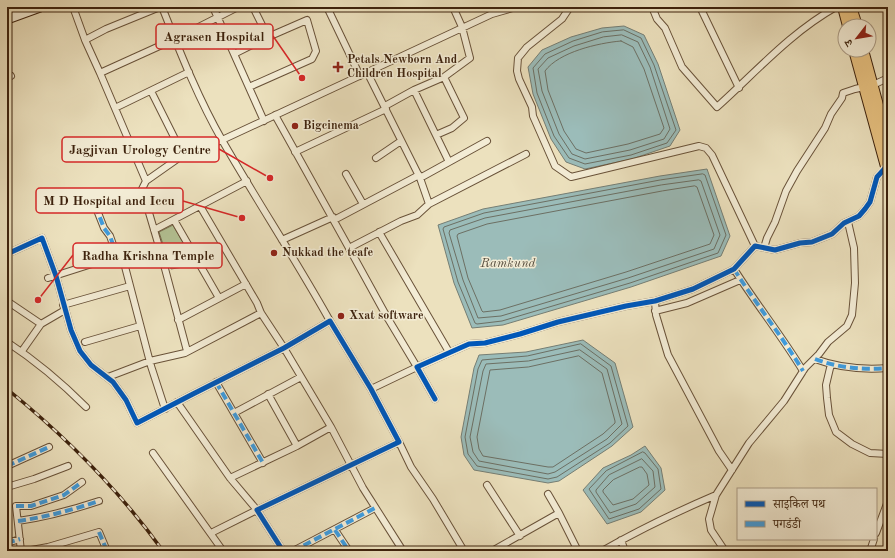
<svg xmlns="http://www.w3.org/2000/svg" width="895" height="558" font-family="'Old Standard TT','Noto Serif Devanagari',serif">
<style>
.park{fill:#b4c395;stroke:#787251}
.water{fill:#9bbcb9;stroke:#757e74}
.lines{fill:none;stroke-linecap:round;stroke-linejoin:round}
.shore{stroke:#6c6f63;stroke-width:1}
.street-casing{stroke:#695239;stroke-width:8}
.secondary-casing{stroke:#3d220d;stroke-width:11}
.primary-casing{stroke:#3d220d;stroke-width:12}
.street{stroke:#f3ecd5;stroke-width:6}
.secondary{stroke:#f3ecd5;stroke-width:9}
.primary{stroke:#e6c07f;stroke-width:10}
.rail-casing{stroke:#3d220d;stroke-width:3.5}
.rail{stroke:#f3ecd5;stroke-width:2;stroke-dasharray:6;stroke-linecap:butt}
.quiet{stroke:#3f9cde;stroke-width:4;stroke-dasharray:8 4;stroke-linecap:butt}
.cycleway-casing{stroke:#f3ecd5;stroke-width:8}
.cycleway{stroke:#0057b8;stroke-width:5}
.poi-dot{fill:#8f2418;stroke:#f3ecd5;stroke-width:1.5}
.labels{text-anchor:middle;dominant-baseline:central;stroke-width:3;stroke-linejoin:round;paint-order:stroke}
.poi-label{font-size:12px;font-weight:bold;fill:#3d220d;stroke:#f3ecd5;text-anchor:start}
.water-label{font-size:13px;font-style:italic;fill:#595041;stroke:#f3ecd5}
.leader{fill:none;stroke:#d62828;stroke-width:1.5}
.callout-dot{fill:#d62828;stroke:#f3ecd5;stroke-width:1.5}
.callout{fill:#f3ecd5;stroke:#d62828;stroke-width:1.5}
.callout-label{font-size:13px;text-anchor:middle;font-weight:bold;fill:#3d220d}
</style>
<rect width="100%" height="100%" fill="#ece1be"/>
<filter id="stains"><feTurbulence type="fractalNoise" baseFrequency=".005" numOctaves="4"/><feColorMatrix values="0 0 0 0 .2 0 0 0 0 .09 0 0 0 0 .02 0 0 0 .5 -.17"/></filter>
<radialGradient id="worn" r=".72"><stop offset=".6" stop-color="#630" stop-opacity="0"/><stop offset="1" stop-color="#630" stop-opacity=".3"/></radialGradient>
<path class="park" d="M173 225 196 265 171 269 159 232Z"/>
<path class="water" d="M624 26 644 35 658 64 680 130 670 146 632 159 585 169 566 162 551 139 533 94 528 67 542 50 571 37 602 28Z
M707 169 730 236 721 256 631 287 503 325 472 328 454 283 438 225 483 209 660 176Z
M583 340 615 363 633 427 612 446 559 481 548 483 474 470 464 455 461 437 474 368 479 355 526 352Z
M645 446 661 468 665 490 641 512 607 524 583 490 603 468 631 455Z"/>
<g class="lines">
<path class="shore" d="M624 30 641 38 654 65 676 130 667 143 631 155 585 164 569 158 554 136 537 93 533 68 545 54 573 41 602 32Z
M622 35 638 42 650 67 670 129 664 139 630 150 585 159 572 154 559 134 542 91 538 69 548 58 574 46 603 37Z
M621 41 633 47 644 69 664 128 660 134 628 144 586 153 576 149 564 131 548 90 545 71C559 52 598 43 621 41Z
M703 174 705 175 726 235 718 253 630 283 502 321 477 324 475 323 458 282 443 229 444 227 484 213 660 180Z
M699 180 701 181 720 235 714 249 628 278 501 316 478 318 463 280 449 233 450 230 485 218 661 185Z
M695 186 697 187 714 235 710 244 626 272 500 310 483 312 482 311 468 278 457 236 458 234 487 224 662 191Z
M581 344 611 366 628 426 610 443 557 477 548 479 477 466 468 454 465 437 478 369 482 360 527 356Z
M580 350 607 369 622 424 607 439 555 472 548 474 479 461 473 452 470 437 483 371 486 364 528 361Z
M579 356 602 373 615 421V423L603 434 553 467H548L483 456 479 449 477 437 490 370 528 367Z
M643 452 645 453 658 469 661 489 639 509 609 519 589 489 606 471Z
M642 459 653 471 655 487 636 504 610 513 596 492V490L609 475Z
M640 467H642L647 474 649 485 633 499 613 505 603 492V490L613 480Z"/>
<g class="street-casing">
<path id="street" d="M73 7 85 40 100 73
M162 7C180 52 198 98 222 140 257 201 296 260 330 321
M213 7 264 121
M253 7 268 37
M327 7 360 76
M570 7 562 19 527 47 518 58 517 71 519 79 532 107 533 116 555 166 571 177 699 146 706 148 712 155 755 246
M652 7 657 19 665 28 682 67 717 107C756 72 790 33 836 7
M700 7 739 88
M85 40 106 29 160 7
M234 54 268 37 307 20 316 51 312 59 249 87
M367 72 420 178 429 204
M444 77 470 58 462 27 453 7
M7 78 11 76
M414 90 449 162 420 178
M151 91 183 155
M385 106 414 90 444 77 464 118 452 128 436 135
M115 108 189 72
M275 115 349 248 401 221 417 215 429 204 526 154
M295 152 386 109
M376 158 401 141
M449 162 487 141
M346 174 363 204
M146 181 183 155 222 140 492 14 516 7
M91 195 104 228 110 236 117 256
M200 206 257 303 261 313 284 348 331 427 363 488 403 551
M174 220 219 298
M334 220 419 175
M154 230 247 181
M379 232 449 352
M282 240 333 217
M349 248 387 317 417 367 371 389
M764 248 767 238 775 222 786 191 797 171 825 128 831 114 842 98 843 93 855 89 873 85 888 78
M7 254 42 238 56 276 71 330 80 351 91 365 113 382 126 400 137 423 193 394 284 348 330 321 371 389 399 442 257 510 283 551
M123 259 160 250
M734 269C756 304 782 336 803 371
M48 278 117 256 123 259 151 366 165 409
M7 301 41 324 65 310
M655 301 656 315 668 355 719 451 732 470
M63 305 130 286
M655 311 687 303 740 280
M178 320 246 284
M7 342C36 361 62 383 86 407
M85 342 140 326
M22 351 41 324
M187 351 160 250 142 189 146 181 100 73 175 39 238 7
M815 359C839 368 862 370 888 368
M831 364 826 385 827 398 829 415 836 432 852 444 870 453 888 454
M108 377 150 361 185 353 261 313
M216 382 263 463
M435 399 417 367 469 344 485 343 520 334 558 322 626 306 655 301 693 289 734 269 755 246 775 250 800 243 812 242 832 234 844 223 859 216 865 209 870 202 877 177 887 167
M177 402 230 478 257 510 211 533
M234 413 301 377
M399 442 411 467 433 499 464 551
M297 446 331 427
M153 453 223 551
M7 466 49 447
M230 478 297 446 268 394
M487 485 520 536
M7 487 34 479 68 466
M548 494 559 513
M18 521C46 517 72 510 99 501
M335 530 349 551
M876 533 888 501
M621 540 625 551
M7 543 20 539
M134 550V551
M21 551 16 506H31L64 495 82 482
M26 551 48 547 99 532 107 551
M293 551 375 508
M492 551 559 513 578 551
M602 551C639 530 676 512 716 495
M725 551 711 530 709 519 716 495 749 443 784 401 805 368 819 354 828 342 847 326 852 315 855 283 854 248 848 222
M870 551 874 539"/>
</g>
<g class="secondary-casing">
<path id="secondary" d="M7 19 40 7"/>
</g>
<g class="primary-casing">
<path id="primary" d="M843 7 848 26
M851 7 857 26
M854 50 888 174
M863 50 888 142"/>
</g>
<use href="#street" class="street"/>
<use href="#secondary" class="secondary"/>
<use href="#primary" class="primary"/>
<g class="rail-casing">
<path id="rail" d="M7 389C65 436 119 490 163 551"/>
</g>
<use href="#rail" class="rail"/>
<path class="quiet" d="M91 195 104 228 110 236 117 256
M734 269C756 304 782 336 803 371
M815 359C839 368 862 370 888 368
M216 382 263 463
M7 466 49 447
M16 506H31L64 495 82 482
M18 521C46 517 72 510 99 501
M335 530 349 551
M99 532 107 551
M7 543 20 539
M134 550V551
M293 551 375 508"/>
<g class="cycleway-casing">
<path id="cycleway" d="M7 254 42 238 56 276 71 330 80 351 91 365 113 382 126 400 137 423 193 394 284 348 330 321 371 389 399 442 257 510 283 551
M435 399 417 367 469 344 485 343 520 334 558 322 626 306 655 301 693 289 734 269 755 246 775 250 800 243 812 242 832 234 844 223 859 216 865 209 870 202 877 177 888 165"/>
</g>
<use href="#cycleway" class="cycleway"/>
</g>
<g class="poi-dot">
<path d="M336 61h4v4h4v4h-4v4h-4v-4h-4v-4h4z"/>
<circle cx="295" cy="126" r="4"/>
<circle cx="274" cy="253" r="4"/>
<circle cx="341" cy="316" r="4"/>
</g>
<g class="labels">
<g class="poi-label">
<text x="347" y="60">Petals Newborn And<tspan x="347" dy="14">Children Hospital</tspan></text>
<text x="303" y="126">Bigcinema</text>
<text x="282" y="253">Nukkad the teafe</text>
<text x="349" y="316">Xxat software</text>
</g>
<g class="water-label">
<text x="508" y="263">Ramkund</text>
</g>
</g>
<path class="leader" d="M302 78L273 36M270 178L219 149M242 218L183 201M38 300L73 255"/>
<g class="callout-dot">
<circle cx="302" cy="78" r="4"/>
<circle cx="270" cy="178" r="4"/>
<circle cx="242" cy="218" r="4"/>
<circle cx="38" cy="300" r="4"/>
</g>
<g class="callout">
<rect x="156" y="24" width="117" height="25" rx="4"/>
<rect x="62" y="137" width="157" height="25" rx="4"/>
<rect x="36" y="188" width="147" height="25" rx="4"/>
<rect x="73" y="243" width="149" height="25" rx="4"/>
</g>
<g class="callout-label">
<text x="214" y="41">Agrasen Hospital</text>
<text x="140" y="154">Jagjivan Urology Centre</text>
<text x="109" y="205">M D Hospital and Iccu</text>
<text x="148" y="260">Radha Krishna Temple</text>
</g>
<rect width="895" height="558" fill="none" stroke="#ece1be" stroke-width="24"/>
<rect x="8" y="8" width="879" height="542" fill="none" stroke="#3d220d" stroke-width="2"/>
<rect x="12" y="12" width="871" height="534" fill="none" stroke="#3d220d"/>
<rect x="737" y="488" width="140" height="52" fill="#f3ecd5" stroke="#aa9b85"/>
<rect x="745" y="501" width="20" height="6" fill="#0057b8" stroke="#aa9b85"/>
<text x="773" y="508" font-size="12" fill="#3d220d">साइकिल पथ</text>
<rect x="745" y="521" width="20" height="6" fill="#3f9cde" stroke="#aa9b85"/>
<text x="773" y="528" font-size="12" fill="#3d220d">पगडंडी</text>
<g transform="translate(857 38) rotate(239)"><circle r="19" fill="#f3ecd5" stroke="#aa9b85"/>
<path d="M0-3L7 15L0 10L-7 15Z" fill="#8f2418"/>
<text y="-6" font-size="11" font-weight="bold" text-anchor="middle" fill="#3d220d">उ</text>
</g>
<rect width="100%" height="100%" filter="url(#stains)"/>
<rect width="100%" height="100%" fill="url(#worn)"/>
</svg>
